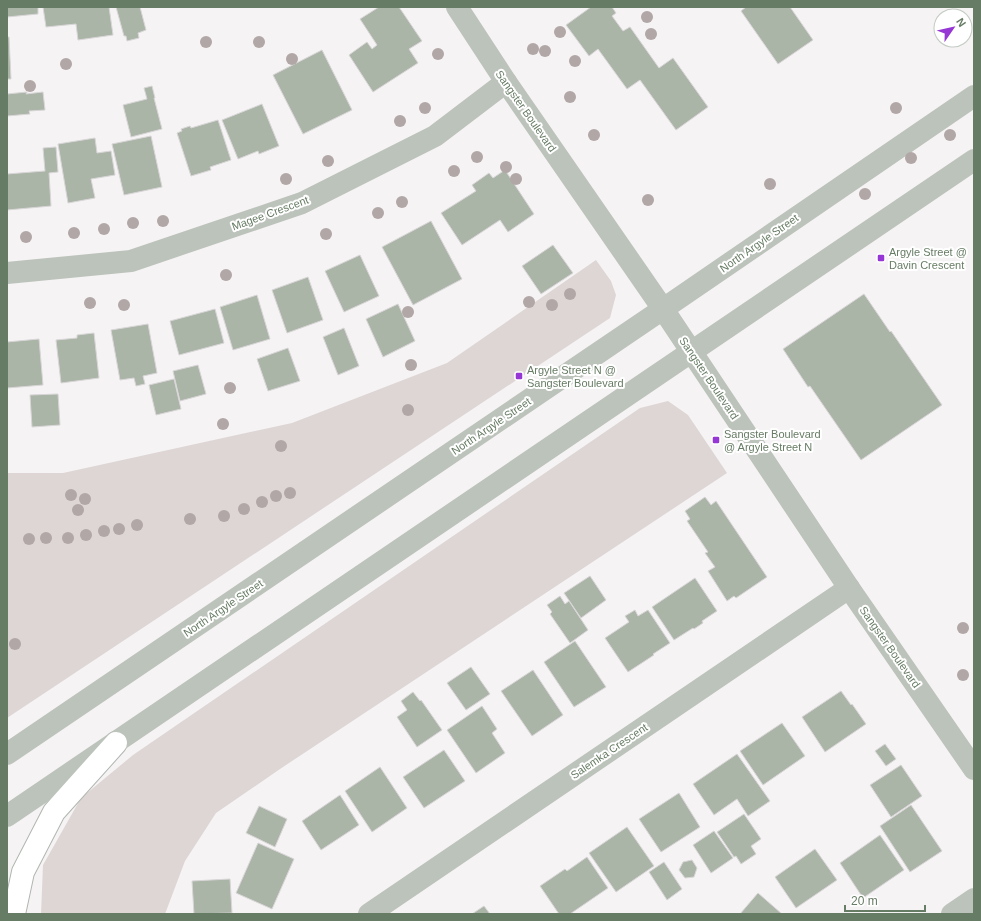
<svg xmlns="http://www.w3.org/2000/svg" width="981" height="921" font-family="Helvetica,sans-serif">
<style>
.green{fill:#ddd6d5}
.building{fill:#aab4a7;stroke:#d8d6d7}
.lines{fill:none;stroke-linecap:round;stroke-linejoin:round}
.motorway-casing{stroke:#b0b7af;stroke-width:24}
.minor{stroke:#bcc3bb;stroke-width:22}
.tertiary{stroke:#bcc3bb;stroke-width:22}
.motorway{stroke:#fff;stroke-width:22}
.tree{fill:#b1a7a6}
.poi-dot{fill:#9636d4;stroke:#fff;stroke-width:1.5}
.labels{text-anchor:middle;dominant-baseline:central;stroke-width:4;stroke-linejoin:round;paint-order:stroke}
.street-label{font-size:11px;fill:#677c64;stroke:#fff}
.poi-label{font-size:11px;fill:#677c64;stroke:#fff;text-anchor:start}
</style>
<rect width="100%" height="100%" fill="#f6f3f5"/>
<path class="green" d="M596 260 611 281 616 295 610 318 7 718V473H63L292 423 447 363Z
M668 401 688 415 727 473 280 769 216 813 185 861 165 914H41L43 865 81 798 133 755 640 408Z"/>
<path class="building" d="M7 7H38V14L7 17Z
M43 7H109L113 35 78 40 76 24 46 27Z
M116 7H140L146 30 138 33 139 38 127 41 126 36H124Z
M379 7H399L422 41 409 49 418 63 373 92 349 55 367 42 372 49 377 45 360 19Z
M591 7H612L616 13 612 16 623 31 630 27 659 68 673 58 708 107 676 130 640 80 627 89 598 49 589 56 566 25Z
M746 7H790L813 40 778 64 741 11Z
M7 37H9L11 79H7Z
M322 50 352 110 303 134 273 75Z
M152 86 155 98H154L162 129 131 137 123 105 147 99 144 88Z
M27 92 26 94 43 92 45 110 29 111 30 114 7 116V94Z
M262 104 279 146 259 154 258 151 238 159 222 120Z
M218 120 231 160 210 167 211 170 191 176 177 133 182 131 181 129 190 126 191 128Z
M151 136 162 187 124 195 112 144Z
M95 138 97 153 111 151 115 175 91 179 95 198 68 203 58 144Z
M56 147 58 172 49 173 51 206 7 210V174L45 171 43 148Z
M505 170 534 214 508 232 500 220 462 245 441 213 476 191 472 185 489 173 493 178Z
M431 221 462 279 413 305 382 247Z
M553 245 573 273 541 294 522 266Z
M360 255 379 296 344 312 325 271Z
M308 277 323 320 287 333 272 290Z
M864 294 890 332 891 331 942 405 861 460 810 386 808 387 783 349Z
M257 295 270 339 233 350 220 307Z
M398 304 415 341 383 357 366 319Z
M215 309 224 343 179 355 170 321Z
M148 324 157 373 143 376 145 384 136 386 134 378 120 380 111 330Z
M344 328 359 366 338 375 323 337Z
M94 333 99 378 61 383 56 340 77 338V335Z
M39 339 43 385 7 388V342Z
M288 348 300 381 268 391 257 359Z
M198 365 206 394 180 401 173 371Z
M174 379 181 409 156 415 149 385Z
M58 394 60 425 32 427 30 395Z
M705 497 711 505 716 501 767 577 736 598 734 596 727 601 708 571 715 567 705 553 708 552 687 521 690 519 685 511Z
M590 576 606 600 581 618 564 593Z
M695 578 717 611 702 621 703 623 694 629 693 628 674 640 652 607Z
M560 596 565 604 569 601 588 630 570 643 550 614 552 612 547 605Z
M635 610 638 616 648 610 670 643 653 654 654 655 628 672 605 638 629 622 625 616Z
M575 641 606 687 574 707 544 662Z
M471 667 490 694 466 710 447 683Z
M533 670 563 715 532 736 501 691Z
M841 691 851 705 852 704 866 724 825 752 802 717Z
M413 692 420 701 421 700 442 730 417 747 397 717 407 710 401 701Z
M482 706 497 729 492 733 505 753 476 773 447 730Z
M782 723 805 756 763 785 740 751Z
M885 744 896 759 886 766 875 751Z
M444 750 465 781 424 808 403 777Z
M737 754 770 801 748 816 737 799 714 815 693 784Z
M901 765 922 796 891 817 870 785Z
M380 767 407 808 372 832 345 791Z
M679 793 700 827 661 852 639 819Z
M340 795 359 825 321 850 302 821Z
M911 805 942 851 910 872 880 826Z
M259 806 287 819 275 847 246 833Z
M744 814 761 839 751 846 756 854 741 864 736 856 734 857 717 832Z
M627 827 654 866 616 892 589 853Z
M714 831 733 858 711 873 693 845Z
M880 835 904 870 863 898 840 863Z
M258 843 294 859 272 909 236 893Z
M815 849 837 880 796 908 775 877Z
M587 857 608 888 570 914H559L540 886 565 869 567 871Z
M692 860 697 868 694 877 685 878 679 870 683 862Z
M664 862 682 889 667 900 649 872Z
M230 879 232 913 194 914 192 881Z
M758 893 782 914H740Z
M484 906 490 914H472Z"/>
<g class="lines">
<g class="motorway-casing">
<path id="motorway" d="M14 914 23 872 54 812 116 743"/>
</g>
<path class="minor" d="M7 273 131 261 302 203 435 136 506 82
M369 914 849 588
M952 914 974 899"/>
<path class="tertiary" d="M457 7 506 82 663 309 849 588 974 769
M7 754 663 309 974 96
M7 816 974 160"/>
<use href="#motorway" class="motorway"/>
</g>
<g class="tree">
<circle cx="647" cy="17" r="6"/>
<circle cx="560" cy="32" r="6"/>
<circle cx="651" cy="34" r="6"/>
<circle cx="206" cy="42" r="6"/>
<circle cx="259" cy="42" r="6"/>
<circle cx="533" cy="49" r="6"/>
<circle cx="545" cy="51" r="6"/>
<circle cx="438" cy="54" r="6"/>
<circle cx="292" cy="59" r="6"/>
<circle cx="575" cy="61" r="6"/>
<circle cx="66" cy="64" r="6"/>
<circle cx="30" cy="86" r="6"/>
<circle cx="570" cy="97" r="6"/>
<circle cx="425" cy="108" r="6"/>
<circle cx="896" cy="108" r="6"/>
<circle cx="400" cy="121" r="6"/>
<circle cx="594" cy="135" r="6"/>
<circle cx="950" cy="135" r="6"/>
<circle cx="477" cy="157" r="6"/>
<circle cx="911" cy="158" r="6"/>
<circle cx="328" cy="161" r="6"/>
<circle cx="506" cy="167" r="6"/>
<circle cx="454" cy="171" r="6"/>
<circle cx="286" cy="179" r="6"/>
<circle cx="516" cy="179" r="6"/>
<circle cx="770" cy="184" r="6"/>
<circle cx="865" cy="194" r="6"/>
<circle cx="648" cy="200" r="6"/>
<circle cx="402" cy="202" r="6"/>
<circle cx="378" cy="213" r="6"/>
<circle cx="163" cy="221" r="6"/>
<circle cx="133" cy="223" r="6"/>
<circle cx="104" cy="229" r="6"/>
<circle cx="74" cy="233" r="6"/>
<circle cx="326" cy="234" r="6"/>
<circle cx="26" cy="237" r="6"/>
<circle cx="226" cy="275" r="6"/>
<circle cx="570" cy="294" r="6"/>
<circle cx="529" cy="302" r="6"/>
<circle cx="90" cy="303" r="6"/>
<circle cx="124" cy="305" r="6"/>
<circle cx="552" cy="305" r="6"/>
<circle cx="408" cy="312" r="6"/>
<circle cx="411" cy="365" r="6"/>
<circle cx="230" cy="388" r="6"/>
<circle cx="408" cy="410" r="6"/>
<circle cx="223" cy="424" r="6"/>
<circle cx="281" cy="446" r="6"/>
<circle cx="290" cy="493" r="6"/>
<circle cx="71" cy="495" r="6"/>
<circle cx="276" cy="496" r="6"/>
<circle cx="85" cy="499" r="6"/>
<circle cx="262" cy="502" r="6"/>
<circle cx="244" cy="509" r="6"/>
<circle cx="78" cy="510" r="6"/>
<circle cx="224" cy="516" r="6"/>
<circle cx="190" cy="519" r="6"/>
<circle cx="137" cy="525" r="6"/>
<circle cx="119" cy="529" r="6"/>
<circle cx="104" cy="531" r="6"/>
<circle cx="86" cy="535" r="6"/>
<circle cx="46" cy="538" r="6"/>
<circle cx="68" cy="538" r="6"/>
<circle cx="29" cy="539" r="6"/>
<circle cx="963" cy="628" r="6"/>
<circle cx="15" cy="644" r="6"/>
<circle cx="963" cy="675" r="6"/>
</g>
<g class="poi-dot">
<rect x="877" y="254" width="8" height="8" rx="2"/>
<rect x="515" y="372" width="8" height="8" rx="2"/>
<rect x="712" y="436" width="8" height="8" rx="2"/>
</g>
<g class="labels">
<g class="street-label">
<text transform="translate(526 111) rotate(55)">Sangster Boulevard</text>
<text transform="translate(270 213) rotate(-20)">Magee Crescent</text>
<text transform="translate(759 243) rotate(-35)">North Argyle Street</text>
<text transform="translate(709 378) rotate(56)">Sangster Boulevard</text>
<text transform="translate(491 426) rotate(-34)">North Argyle Street</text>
<text transform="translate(223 608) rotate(-34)">North Argyle Street</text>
<text transform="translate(890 647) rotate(55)">Sangster Boulevard</text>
<text transform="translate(609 751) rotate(-34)">Salemka Crescent</text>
</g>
<g class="poi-label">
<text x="889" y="252">Argyle Street @<tspan x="889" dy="13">Davin Crescent</tspan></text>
<text x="527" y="370">Argyle Street N @<tspan x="527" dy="13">Sangster Boulevard</tspan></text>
<text x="724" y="434">Sangster Boulevard<tspan x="724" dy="13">@ Argyle Street N</tspan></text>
</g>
</g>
<rect width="981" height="921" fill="none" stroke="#677c64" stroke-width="16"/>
<g transform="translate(953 28) rotate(56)"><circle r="19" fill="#ffffff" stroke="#c2cbc1"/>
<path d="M0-3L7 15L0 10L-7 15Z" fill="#9636d4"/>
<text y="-6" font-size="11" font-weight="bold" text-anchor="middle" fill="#677c64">N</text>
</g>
<path d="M845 905v6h80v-6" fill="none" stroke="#677c64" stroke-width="2"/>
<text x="851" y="905" font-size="12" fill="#677c64" stroke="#ffffff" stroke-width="3" paint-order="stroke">20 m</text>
</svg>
